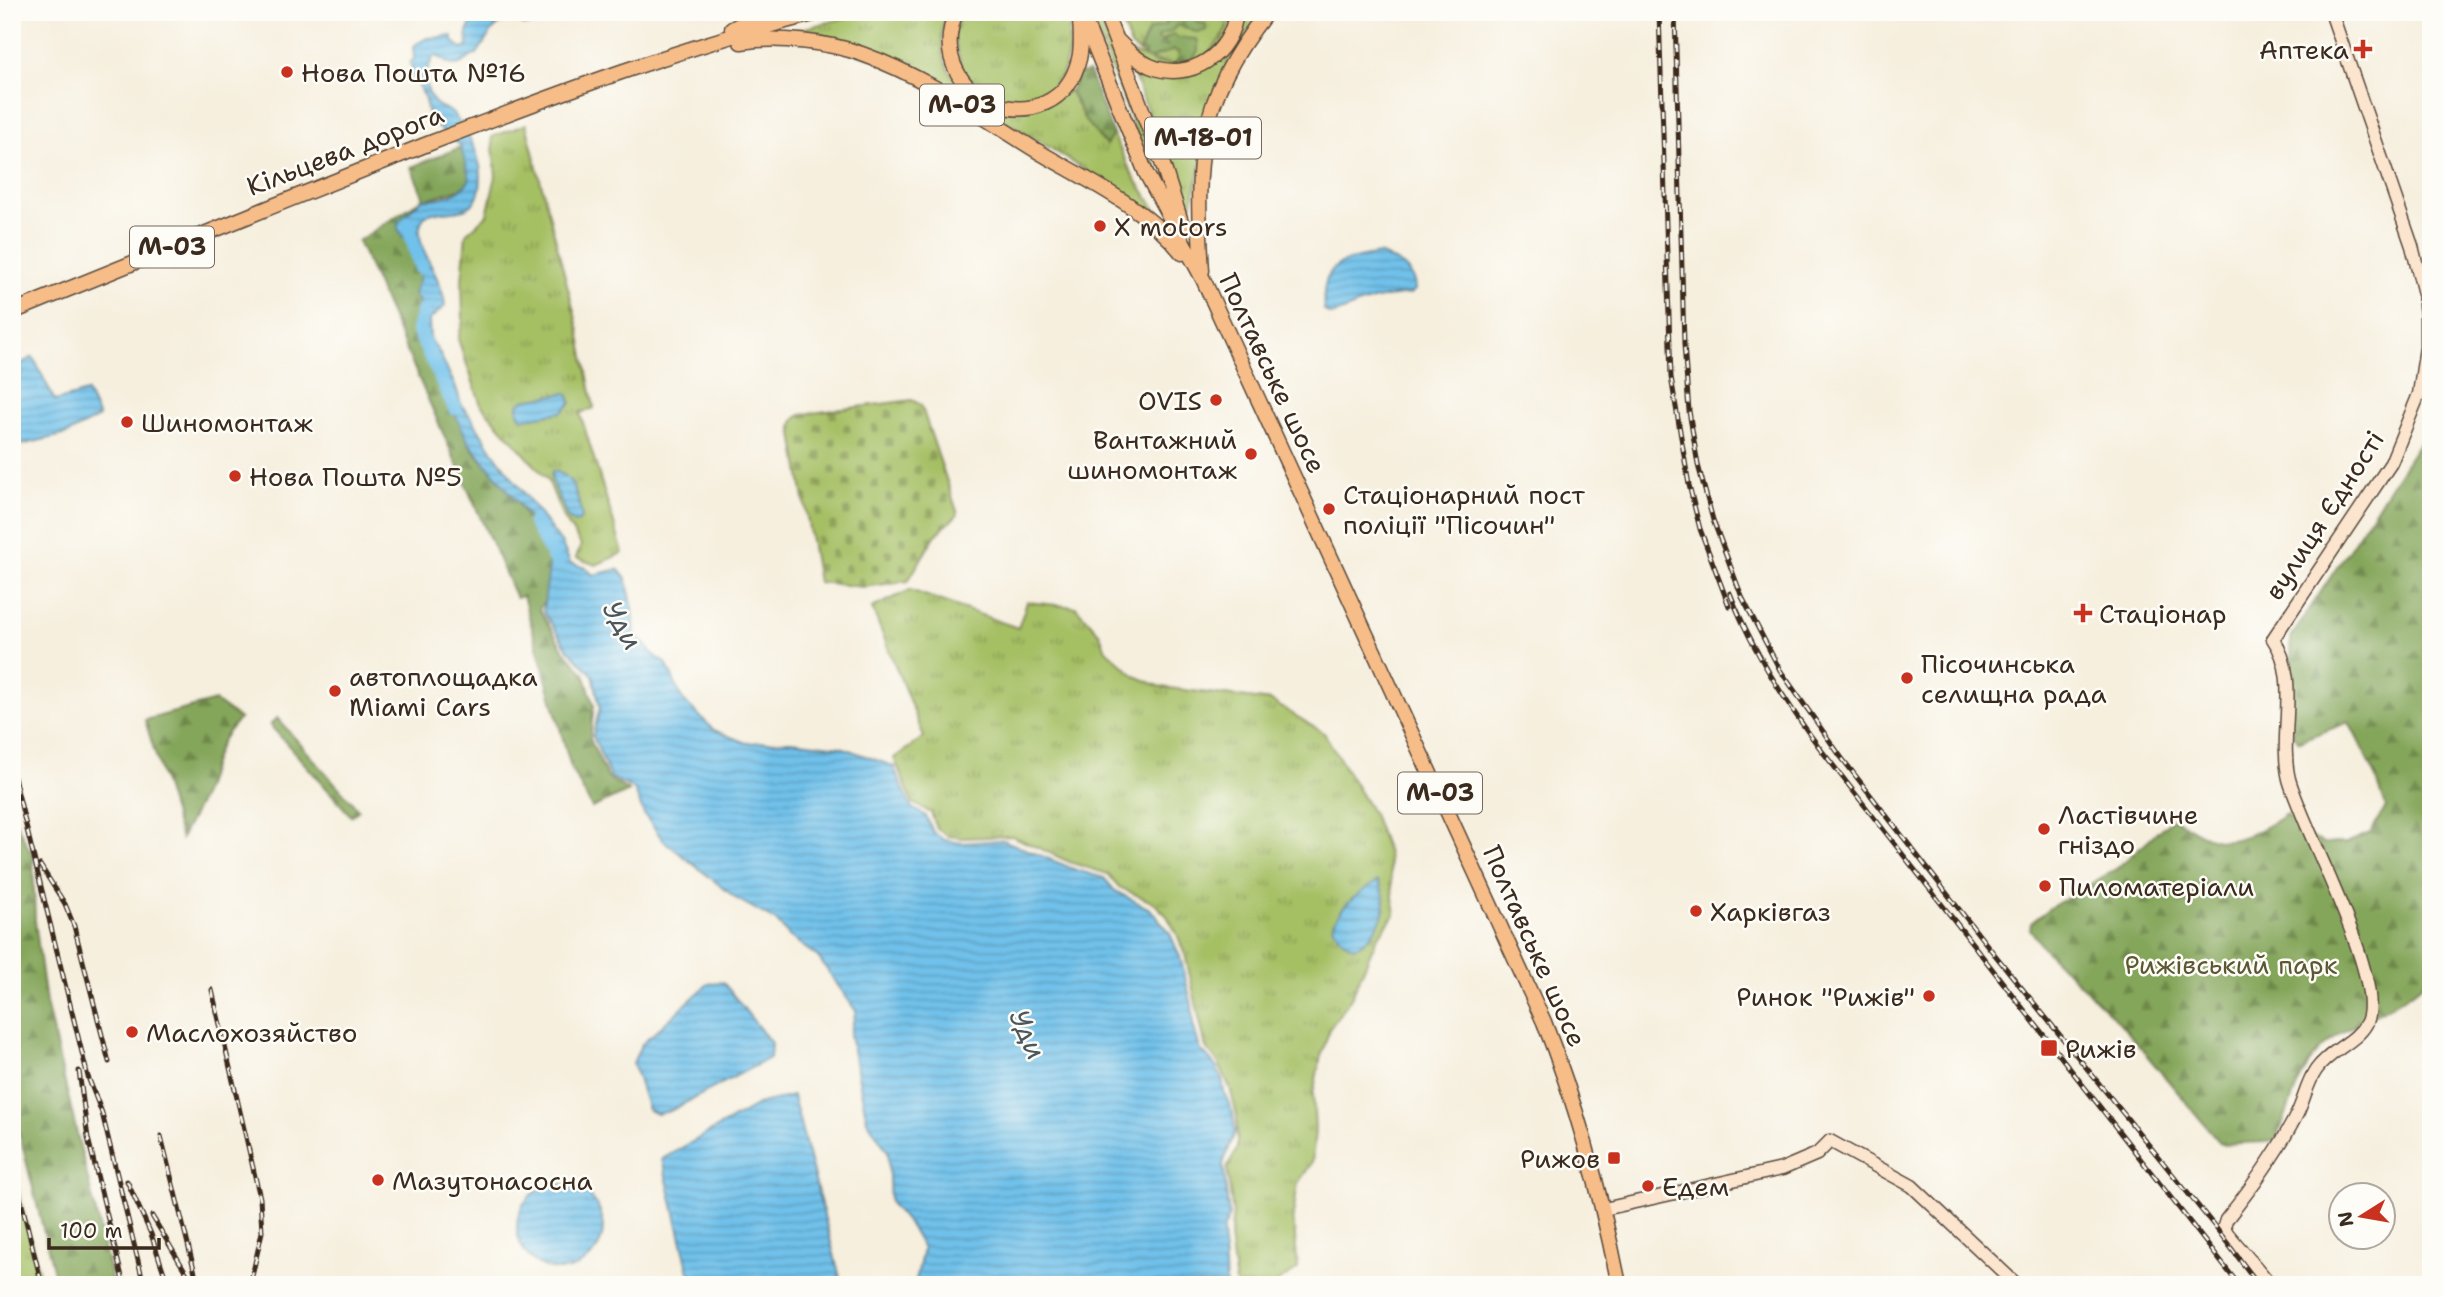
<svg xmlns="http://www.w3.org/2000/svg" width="2443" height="1297" font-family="'Shantell Sans',sans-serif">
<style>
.grass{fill:url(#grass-tufts);stroke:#707441;stroke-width:2}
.forest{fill:url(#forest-firs);stroke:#60683c;stroke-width:2}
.cemetery{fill:url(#cemetery-stones);stroke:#707441;stroke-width:2}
.water{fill:url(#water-rules);stroke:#567684;stroke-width:2}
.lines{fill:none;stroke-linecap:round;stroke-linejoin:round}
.river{stroke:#70c1eb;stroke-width:14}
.secondary-casing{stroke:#57483b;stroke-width:15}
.highway-casing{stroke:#57483b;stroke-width:17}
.secondary{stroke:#fce5cf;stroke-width:12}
.highway{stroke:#f7bd88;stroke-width:14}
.rail-casing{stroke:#3b2a1e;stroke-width:5}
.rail{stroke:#fdfcf7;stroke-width:2.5;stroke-dasharray:8;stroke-linecap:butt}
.poi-dot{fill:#c8321e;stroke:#fdfcf7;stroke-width:2.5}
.labels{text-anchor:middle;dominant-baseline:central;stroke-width:5;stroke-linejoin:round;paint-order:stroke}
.shield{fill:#fdfcf7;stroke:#75695f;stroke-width:2}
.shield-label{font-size:24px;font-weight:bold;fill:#3b2a1e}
.poi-label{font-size:26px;fill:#3b2a1e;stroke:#fdfcf7;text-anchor:start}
.street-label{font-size:26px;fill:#3b2a1e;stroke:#fdfcf7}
.park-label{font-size:26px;fill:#5b5733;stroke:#fdfcf7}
.water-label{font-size:28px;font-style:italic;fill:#4b575c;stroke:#fdfcf7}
</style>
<defs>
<pattern id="grass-tufts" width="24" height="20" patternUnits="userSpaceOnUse" patternTransform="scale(1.75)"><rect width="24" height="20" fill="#a5bf64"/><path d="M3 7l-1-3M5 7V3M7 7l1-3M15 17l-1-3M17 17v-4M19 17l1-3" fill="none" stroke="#889b52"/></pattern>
<pattern id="forest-firs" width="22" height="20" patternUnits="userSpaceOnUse" patternTransform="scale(1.75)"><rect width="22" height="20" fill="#84a65a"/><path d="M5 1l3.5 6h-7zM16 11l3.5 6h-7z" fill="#6d874a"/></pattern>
<pattern id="cemetery-stones" width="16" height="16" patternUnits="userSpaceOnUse" patternTransform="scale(1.75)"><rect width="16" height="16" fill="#a5bf64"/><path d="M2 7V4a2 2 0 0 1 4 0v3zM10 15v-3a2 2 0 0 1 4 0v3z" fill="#889b52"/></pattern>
<pattern id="water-rules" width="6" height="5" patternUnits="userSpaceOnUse" patternTransform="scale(1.75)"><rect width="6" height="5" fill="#70c1eb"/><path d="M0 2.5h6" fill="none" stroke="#5d9dbe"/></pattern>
</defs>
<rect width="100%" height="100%" fill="#fdfcf7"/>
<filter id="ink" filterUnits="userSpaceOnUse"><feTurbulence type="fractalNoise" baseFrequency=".0143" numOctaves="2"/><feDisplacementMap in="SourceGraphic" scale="14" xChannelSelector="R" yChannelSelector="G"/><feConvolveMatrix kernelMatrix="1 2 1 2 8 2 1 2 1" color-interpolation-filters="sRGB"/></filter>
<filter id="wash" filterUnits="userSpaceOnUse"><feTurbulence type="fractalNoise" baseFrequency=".00686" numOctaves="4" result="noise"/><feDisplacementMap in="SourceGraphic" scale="28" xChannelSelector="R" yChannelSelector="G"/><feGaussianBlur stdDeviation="1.57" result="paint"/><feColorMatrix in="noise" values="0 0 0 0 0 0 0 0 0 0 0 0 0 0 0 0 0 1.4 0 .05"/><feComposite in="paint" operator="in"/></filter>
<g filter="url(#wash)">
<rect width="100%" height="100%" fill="#f6efde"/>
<path class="grass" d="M869 12H947C939 32 940 60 954 78 963 90 982 99 995 107L1070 91 1086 122 1106 145 1113 134 1132 174 1163 220 1036 139 912 69 800 37 793 31Z
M961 12H1066L1069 19V50L1062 76 1044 94 1025 100 1008 101 976 89 963 73 953 33Z
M1089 12H1097L1161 182 1159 183 1143 150Z
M1117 12H1231L1221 44 1191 65 1154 63 1131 46Z
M1240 12H1262L1226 65 1189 215 1124 51 1195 72Z
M526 124 579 331 594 408 580 413 623 553 596 565 576 558 581 545 562 515 548 480 481 405 458 339 463 321 462 281 466 234 487 215 496 176 492 137Z
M910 590 1018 628 1027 602 1076 607 1100 634 1106 650 1135 676 1161 687 1271 701 1324 733 1373 814 1388 854 1395 914 1376 940 1352 996 1330 1028 1320 1060 1313 1094 1315 1129 1312 1163 1298 1183 1293 1215 1298 1269 1273 1285H1236L1230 1237 1233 1214 1227 1169 1237 1148V1116L1230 1088 1218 1062 1206 1048 1186 958 1177 934 1167 916 1154 903 1119 887 1108 874 1072 863 1012 836 962 838 948 836 937 829 931 813 913 803 894 758 924 737 872 608Z
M12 1165 42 1285H12Z"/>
<path class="forest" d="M1169 12 1193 14 1198 23 1206 24V30C1193 36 1189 27 1177 25L1172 31 1159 36 1158 39 1161 41 1174 34 1178 38 1197 39C1201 54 1195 57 1182 65L1174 64 1179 58 1178 52 1174 50 1149 59 1145 58V52L1140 50 1149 30 1165 25Z
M1089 72 1113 134 1106 145 1086 122 1070 91 1079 74Z
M461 147 472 178 469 186 427 199 400 221 406 240 417 245 421 279 415 291 419 303 420 335 471 447 516 500 540 540 559 581 539 609 563 649 584 673 594 705 590 739 607 777 629 791 592 808 571 768 523 596 516 598 358 241 424 198 411 167Z
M2431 415V975C2401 1010 2351 1018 2319 1051 2297 1075 2289 1109 2277 1139L2267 1142 2221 1144 2119 1022 2046 951 2030 929 2031 923 2048 909 2116 869 2173 818C2187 826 2203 838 2219 840 2237 844 2271 825 2286 814L2303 834 2324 843H2346L2370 833 2386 807 2375 774 2349 722 2299 741 2293 735 2291 637 2425 434Z
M215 701 240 719C214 742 215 764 203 794 197 809 188 824 181 839L145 720Z
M277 718 359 810 351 816 270 725Z
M12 814 33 857 35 921 46 1003 113 1285H57L12 1104Z"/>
<path class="cemetery" d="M912 400 921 405 958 514 935 536 908 581 863 587 818 582 792 428C793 419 796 417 804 414Z"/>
<path class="water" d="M491 12H521L526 14 529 12H547C541 15 535 24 529 25 523 27 519 21 513 20 495 18 485 43 477 54 467 57 462 68 450 64 444 62 440 57 435 55 425 68 422 91 436 104 442 109 449 109 454 115 465 129 475 145 479 162 482 171 481 179 480 188 473 229 425 197 420 226 416 250 443 277 445 306L429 320 430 340 438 350 457 390 461 405 471 417 494 453 562 544 570 563 586 568 593 575 618 569 626 578 633 608 635 634 656 657 666 663 682 699 714 730 746 743 791 741 841 747 893 766 912 808 926 816 933 832 944 840 962 843 1003 840 1076 870 1104 878 1115 891 1150 909 1169 931 1180 957 1192 1005 1193 1024 1200 1049 1214 1064 1222 1078 1224 1092 1233 1114 1235 1132 1223 1164 1229 1216 1223 1230 1226 1285H915L923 1249 910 1226 890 1203 888 1152 867 1120 850 1035 856 1011 818 957 789 936 776 921 737 899 663 840 644 814 634 789 610 777 593 736 600 707 593 675 568 649 543 611 550 560 548 543 516 500 469 443 457 418 447 404 446 391 440 383 429 353 420 338 418 327 420 309 418 299 414 294 421 274 415 243 410 239 404 238 398 229V222L422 199C438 200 462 194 470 179L460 145 433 123 428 114 423 91 422 94 418 85 409 75 412 69 410 63 414 59 413 46 427 38 453 36V41L462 49 468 47 467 32 474 18Z
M1379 254C1396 261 1415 268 1415 290L1410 294C1396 296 1380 297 1366 302 1355 305 1340 314 1330 315L1324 310C1320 263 1341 261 1379 254Z
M33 357 55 401 87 392 99 417 67 434 12 447V368Z
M566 393 569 395 571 403 562 412 522 419 518 413V405L524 400Z
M552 471C575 473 578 499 582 517L579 521 575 523 567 517 551 478Z
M1378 881C1390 902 1385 916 1372 934 1366 940 1362 945 1354 947 1344 943 1338 936 1333 927 1337 908 1362 890 1378 881Z
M723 982 771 1043 770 1058 670 1111 657 1114 648 1110 633 1063 641 1045 708 984Z
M793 1096 842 1285H692L662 1159 761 1103Z
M517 1227a43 43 0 1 1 86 0a43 43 0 1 1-86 0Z"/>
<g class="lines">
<path class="river" d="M410 224 408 226 421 268
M423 311 418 330 455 408
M534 522 557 563"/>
</g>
</g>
<g filter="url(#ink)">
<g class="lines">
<g class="secondary-casing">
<path id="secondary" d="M1604 1209 1782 1169 1817 1154 1830 1141 1912 1186 2017 1285
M2271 1285 2227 1233 2224 1226 2226 1220C2252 1187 2278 1152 2297 1114 2304 1100 2307 1083 2316 1070 2329 1051 2356 1042 2366 1024 2389 983 2302 828 2289 779 2278 734 2301 678 2273 639L2391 463 2419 394 2426 347V317L2424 294 2412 246 2331 12"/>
</g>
<g class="highway-casing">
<path id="highway" d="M956 12C919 104 1057 150 1079 59 1082 46 1081 33 1080 21
M1081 12 1146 173 1203 279 1544 1022C1578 1108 1601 1194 1619 1285
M1105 12 1163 165 1183 228
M732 29 764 12
M1116 39C1126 49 1136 60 1150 66 1190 83 1232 54 1236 12
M741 42C777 36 828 42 862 54 924 76 979 115 1034 149 1084 179 1145 206 1182 253
M1202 271C1195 162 1196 101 1267 12
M12 312C150 256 287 200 425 145 554 95 686 45 821 12"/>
</g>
<use href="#secondary" class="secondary"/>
<use href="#highway" class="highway"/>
<g class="rail-casing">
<path id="rail" d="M1659 12 1671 377 1689 485 1700 529 1729 606
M1675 12 1684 344 1689 411 1698 465 1713 520 1742 597 1780 670 1841 757 1983 940 2216 1228 2259 1285
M1730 593C1752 650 1785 702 1822 751L2239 1285
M12 769 88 1077 102 1113 144 1285
M40 865 65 904 74 926 109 1062
M212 990 260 1198 262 1232 250 1285
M79 1071 88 1138 124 1285
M161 1136 198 1285
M12 1165 42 1285
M127 1181 151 1234 168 1285
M152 1216 190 1279"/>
</g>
<use href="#rail" class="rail"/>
</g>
</g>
<g class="poi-dot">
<path d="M2359.5 38.5h7v7h7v7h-7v7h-7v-7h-7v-7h7z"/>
<circle cx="287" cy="72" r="7"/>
<circle cx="1100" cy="226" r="7"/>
<circle cx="1216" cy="400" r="7"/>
<circle cx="127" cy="422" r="7"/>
<circle cx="1251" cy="454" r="7"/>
<circle cx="235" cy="476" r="7"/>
<circle cx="1329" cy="509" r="7"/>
<path d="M2079.5 602.5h7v7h7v7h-7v7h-7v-7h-7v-7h7z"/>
<circle cx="1907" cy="678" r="7"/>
<circle cx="335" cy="691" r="7"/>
<circle cx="2044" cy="829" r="7"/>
<circle cx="2045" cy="886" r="7"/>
<circle cx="1696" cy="911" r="7"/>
<circle cx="1929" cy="996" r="7"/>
<circle cx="132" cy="1032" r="7"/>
<rect x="2040" y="1039" width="18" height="18" rx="3.5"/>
<rect x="1607" y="1151" width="14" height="14" rx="3.5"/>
<circle cx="378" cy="1180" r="7"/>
<circle cx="1648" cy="1186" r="7"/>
</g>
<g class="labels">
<g class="shield">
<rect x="920" y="84.5" width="84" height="41" rx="5"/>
<rect x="1145" y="117.5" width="116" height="41" rx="5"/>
<rect x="130" y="226.5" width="84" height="41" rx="5"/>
<rect x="1398" y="772.5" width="84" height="41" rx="5"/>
</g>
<g class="shield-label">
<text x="962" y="105">М-03</text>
<text x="1203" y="138">М-18-01</text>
<text x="172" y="247">М-03</text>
<text x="1440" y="793">М-03</text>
</g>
<g class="poi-label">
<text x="2349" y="49" text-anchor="end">Аптека</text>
<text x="301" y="72">Нова Пошта №16</text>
<text x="1114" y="226">Х motors</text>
<text x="1202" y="400" text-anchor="end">OVIS</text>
<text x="141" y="422">Шиномонтаж</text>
<text x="1237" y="439" text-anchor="end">Вантажний<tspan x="1237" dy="30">шиномонтаж</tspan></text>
<text x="249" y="476">Нова Пошта №5</text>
<text x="1343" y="494">Стаціонарний пост<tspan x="1343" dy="30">поліції "Пісочин"</tspan></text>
<text x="2099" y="613">Стаціонар</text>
<text x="1921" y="663">Пісочинська<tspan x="1921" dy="30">селищна рада</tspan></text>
<text x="349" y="676">автоплощадка<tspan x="349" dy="30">Miami Cars</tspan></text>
<text x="2058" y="814">Ластівчине<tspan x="2058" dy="30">гніздо</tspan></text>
<text x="2059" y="886">Пиломатеріали</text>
<text x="1710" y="911">Харківгаз</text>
<text x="1915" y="996" text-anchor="end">Ринок "Рижів"</text>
<text x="146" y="1032">Маслохозяйство</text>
<text x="2065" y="1048">Рижів</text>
<text x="1600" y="1158" text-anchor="end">Рижов</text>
<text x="392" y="1180">Мазутонасосна</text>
<text x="1662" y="1186">Едем</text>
</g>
<g class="street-label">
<text transform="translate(345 150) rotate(-21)">Кільцева дорога</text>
<text transform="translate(1273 373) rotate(65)">Полтавське шосе</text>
<text transform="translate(2324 515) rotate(-57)">вулиця Єдності</text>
<text transform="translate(1535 946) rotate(66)">Полтавське шосе</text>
</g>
<g class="park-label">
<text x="2231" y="964">Рижівський парк</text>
</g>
<g class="water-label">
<text transform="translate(623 625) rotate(60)">Уди</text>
<text transform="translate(1028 1034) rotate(66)">Уди</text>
</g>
</g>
<rect width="2443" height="1297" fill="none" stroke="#fdfcf7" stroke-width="42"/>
<g transform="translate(2362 1216) rotate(259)"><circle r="33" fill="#fdfcf7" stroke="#afa8a0" stroke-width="2"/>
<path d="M0-5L12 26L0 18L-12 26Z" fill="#c8321e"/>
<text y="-10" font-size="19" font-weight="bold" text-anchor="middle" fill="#3b2a1e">N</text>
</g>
<path d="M49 1238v10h110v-10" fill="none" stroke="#3b2a1e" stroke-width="3.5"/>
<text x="60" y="1238" font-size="21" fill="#3b2a1e" stroke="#fdfcf7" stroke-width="5" paint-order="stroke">100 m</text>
</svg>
